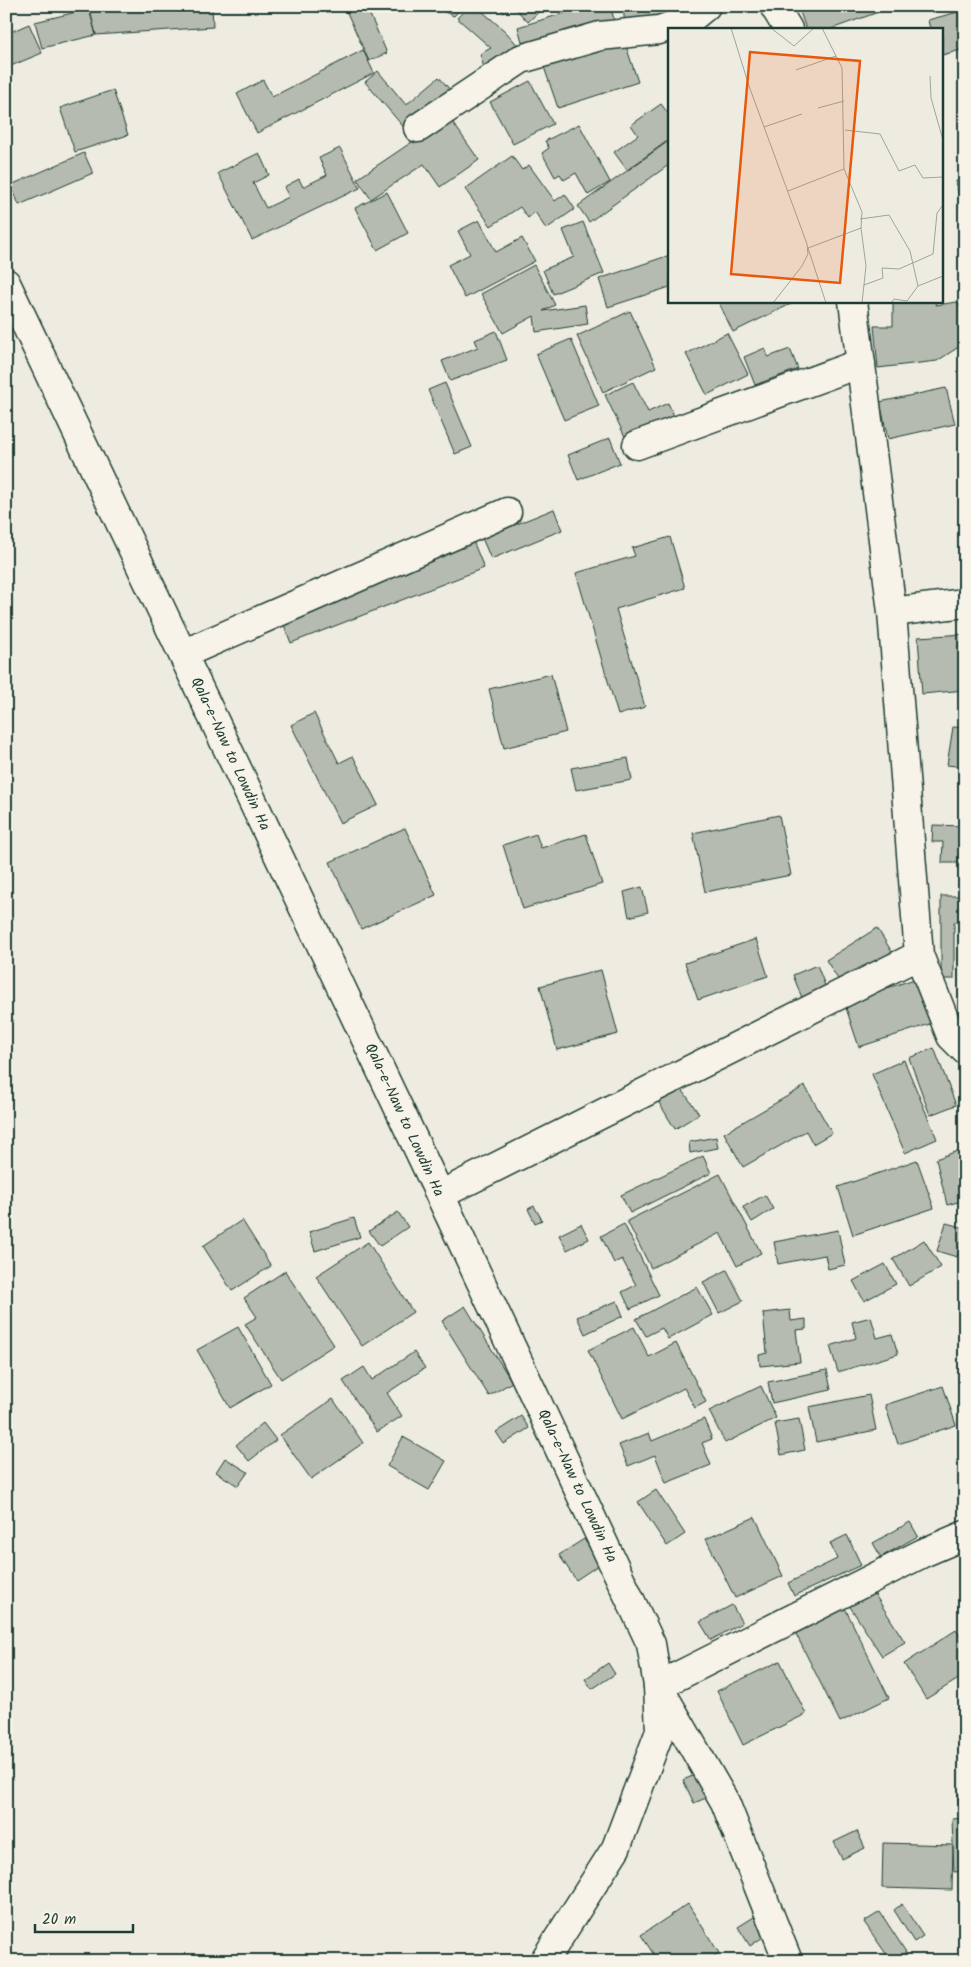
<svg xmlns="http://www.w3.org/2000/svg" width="971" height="1967" font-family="Kalam,sans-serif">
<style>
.building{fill:#b5bbb0;stroke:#1f3d34}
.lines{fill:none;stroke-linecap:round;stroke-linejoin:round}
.minor-casing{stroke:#1f3d34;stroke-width:31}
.secondary-casing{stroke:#1f3d34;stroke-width:31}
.minor{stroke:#f7f3e8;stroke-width:28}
.secondary{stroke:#f7f3e8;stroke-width:28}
.labels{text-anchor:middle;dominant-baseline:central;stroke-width:4;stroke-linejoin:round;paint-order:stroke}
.street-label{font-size:15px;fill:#1f3d34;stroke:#f7f3e8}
.inset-road{fill:none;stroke:#9ba69c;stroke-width:1}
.view{fill:#e8590c;fill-opacity:0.15;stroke:#e8590c;stroke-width:2.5}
.inset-edge{fill:none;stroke:#1f3d34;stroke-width:2.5}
</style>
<rect width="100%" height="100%" fill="#eeece1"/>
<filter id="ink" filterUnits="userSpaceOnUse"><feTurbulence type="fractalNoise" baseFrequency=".02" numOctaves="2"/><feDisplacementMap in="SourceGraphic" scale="10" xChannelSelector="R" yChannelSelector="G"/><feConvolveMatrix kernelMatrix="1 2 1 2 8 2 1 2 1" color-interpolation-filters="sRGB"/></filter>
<g filter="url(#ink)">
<path class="building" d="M89 6H108V11L161 6H212L213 27 96 35Z
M344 6H366L387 53 369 61Z
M430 6H463L454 16Z
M469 6H476L505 31 522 50 485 71 480 54 491 48 457 18Z
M498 6H511L504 13Z
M513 6H545L528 22Z
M588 6H610L615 22 524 49 518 27Z
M623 6H696L625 26Z
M798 6H886L887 9 831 29H806Z
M89 9 96 35 42 48 35 22Z
M965 10V49L942 55V29H930L928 20Z
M29 24 42 53 6 68V34Z
M624 40 638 82 558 108 544 67Z
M363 50 374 73 257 133 237 94 263 80 272 97Z
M378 71 406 105 439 77 452 92 407 131 365 82Z
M530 81 553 124 513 144 490 102Z
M113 90 128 135 75 152 60 108Z
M661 104 670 116V139L627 170 614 152 638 135 631 125Z
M449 117 479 160 440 187 424 164 371 199 357 179Z
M579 124 610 182 588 195 576 173 564 180 560 174 555 177 542 153 549 148 545 141Z
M670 140V164L589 222 578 206Z
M340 148 360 188 252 240 218 173 259 153 269 175 253 183 266 208 289 197 284 187 299 179 303 187 327 175 319 158Z
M84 153 93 173 19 205 11 185Z
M512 156 522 170 529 165 555 201 565 194 575 209 546 229 535 212 528 218 520 207 491 226 465 189Z
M965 179V230L956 181Z
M387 192 408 233 377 250 355 208Z
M479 220 496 252 522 238 535 261 465 298 448 265 470 254 458 231Z
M583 222 604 273 553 294 543 270 574 257 563 230Z
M670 255V287L608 307 599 279Z
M534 265 555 305 543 311 585 305 588 324 536 332 534 316 503 333 481 294Z
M718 301H797L733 332Z
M936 301V305L957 302 965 313V343L937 361 878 368 874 326H893V302Z
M630 311 656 367 603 392 577 336Z
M496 331 507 360 450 381 442 361 478 347 475 340Z
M727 333 748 374 707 395 686 354Z
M571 339 599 406 564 420 536 354Z
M765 348 768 357 790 349 798 369 755 385 744 357Z
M633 382 648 412 668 403 676 420 628 443 605 395Z
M445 383 472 447 455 454 428 390Z
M946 388 955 424 888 439 880 402Z
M610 438 620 463 578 480 568 455Z
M554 509 562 530 491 559 482 538Z
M670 537 685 588 616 609 645 707 618 715 576 573 635 556 632 548Z
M473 541 484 568 291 643 281 617Z
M965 634V690L922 694 918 637Z
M551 674 566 732 504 748 489 689Z
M314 713 339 763 353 756 378 805 340 823 291 725Z
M953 727 965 728V767L947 765Z
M628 758 632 780 576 790 571 768Z
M779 815 791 875 705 892 693 833Z
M933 825 965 826V863H942L943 842H932Z
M405 828 436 895 361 929 330 862Z
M536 834 541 848 586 834 602 884 523 909 503 845Z
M642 887 648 912 629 917 624 892Z
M941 896H965V922H954V979H941Z
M877 928 892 952 841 984 826 960Z
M756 939 768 976 698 1000 685 963Z
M817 965 826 988 802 998 793 975Z
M601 970 618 1034 557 1050 540 986Z
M921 977 936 1022 859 1047 844 1002Z
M934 1048 956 1105 930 1115 909 1058Z
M904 1060 937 1139 905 1153 872 1074Z
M675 1079 699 1114 675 1129 653 1093Z
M805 1086 832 1133 813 1144 806 1131 743 1167 724 1133Z
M716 1137 718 1148 690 1153 689 1142Z
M965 1148V1200L947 1205 936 1159Z
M703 1156 711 1173 630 1213 621 1195Z
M917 1160 934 1208 853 1235 838 1187Z
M720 1174 761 1253 737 1266 720 1233 651 1268 627 1221Z
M765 1195 773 1209 752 1222 743 1207Z
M534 1206 542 1220 535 1223 528 1209Z
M398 1212 408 1227 380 1246 369 1231Z
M354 1218 360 1237 315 1251 309 1232Z
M242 1220 271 1266 232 1291 203 1246Z
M946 1223 965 1228 957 1257 937 1251Z
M581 1224 589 1239 567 1250 559 1235Z
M624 1224 659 1295 630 1309 622 1292 636 1285 622 1259 614 1263 601 1236Z
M838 1230 845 1265 828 1269 825 1255 778 1264 774 1242Z
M924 1240 941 1267 909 1286 893 1259Z
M368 1242 413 1312 362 1346 316 1276Z
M885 1264 896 1284 864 1301 853 1281Z
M727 1270 743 1301 719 1313 703 1282Z
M285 1271 334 1345 281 1379 245 1324 257 1317 244 1298Z
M697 1287 713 1315 668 1339 662 1328 646 1336 636 1319Z
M617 1301 623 1316 585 1334 577 1317Z
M465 1306 512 1382 489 1396 442 1321Z
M790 1310 791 1321 806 1319V1329L796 1330 800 1362 760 1366 759 1355 767 1353 763 1313Z
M871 1317 877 1338 892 1334 898 1354 838 1372 830 1346 856 1338 852 1322Z
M238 1327 271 1384 230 1408 197 1350Z
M634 1327 649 1357 676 1343 706 1402 695 1408 684 1388 622 1419 588 1350Z
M414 1352 425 1368 387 1393 402 1416 377 1432 343 1381 364 1367 372 1380Z
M827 1370 831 1390 772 1403 768 1382Z
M761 1386 776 1418 725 1443 709 1411Z
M943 1386 956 1425 898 1444 885 1405Z
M869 1395 876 1430 816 1442 809 1407Z
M333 1399 363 1443 311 1479 280 1435Z
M521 1416 529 1428 504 1444 496 1432Z
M704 1419 712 1439 702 1443 711 1465 666 1483 655 1455 628 1466 619 1445 649 1433 652 1441Z
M799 1419 805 1450 781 1455 775 1423Z
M263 1423 276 1440 249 1461 236 1445Z
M403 1437 446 1461 429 1490 387 1466Z
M225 1458 248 1472 238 1486 216 1472Z
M656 1490 685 1534 667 1546 638 1502Z
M755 1517 783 1576 735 1598 706 1539Z
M910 1522 918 1536 881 1557 873 1543Z
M847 1535 861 1565 794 1596 788 1583 837 1559 830 1543Z
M584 1539 600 1564 576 1580 559 1555Z
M870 1587 905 1642 882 1656 847 1602Z
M843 1604 889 1698 840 1722 793 1628Z
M732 1605 742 1623 711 1640 700 1622Z
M956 1630 965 1644V1675L926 1699 904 1664Z
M780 1661 806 1714 743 1745 717 1691Z
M608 1663 615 1674 592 1689 585 1679Z
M695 1775 706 1798 694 1803 683 1780Z
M965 1794V1811H959L958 1795Z
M965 1818V1871L954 1872 952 1819Z
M857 1831 865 1848 842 1859 834 1842Z
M883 1843 953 1845 952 1890 882 1888Z
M688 1904 719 1953 707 1961H658L641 1935Z
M902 1904 923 1936 914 1942 894 1910Z
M880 1912 906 1952 892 1961H891L864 1922Z
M754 1917 766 1935 750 1946 738 1927Z"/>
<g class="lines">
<g class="minor-casing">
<path id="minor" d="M774 6 788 29
M418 128 521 59 600 36 659 30 689 20 706 6
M853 301 892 612 919 955 951 1036 965 1050
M637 445 861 363
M892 612 965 603
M183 654 507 512
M440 1195 919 955
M788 1961 725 1802 658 1686 923 1553 965 1535"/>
</g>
<g class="secondary-casing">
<path id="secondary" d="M6 283 440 1195 651 1644 658 1686 660 1731 616 1848 544 1961"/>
</g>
<use href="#minor" class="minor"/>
<use href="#secondary" class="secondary"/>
</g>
</g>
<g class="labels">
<g class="street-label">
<text transform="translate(230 754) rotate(65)">Qala-e-Naw to Lowdin Ha</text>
<text transform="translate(404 1120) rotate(65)">Qala-e-Naw to Lowdin Ha</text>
<text transform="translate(577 1486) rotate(65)">Qala-e-Naw to Lowdin Ha</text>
</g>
</g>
<g transform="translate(668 28)">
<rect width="275" height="275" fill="#eeece1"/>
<path class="inset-road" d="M63 0 81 58 139 216 140 226 134 238 105 275M103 0 126 18 146 0M154 0 174 40 176 141 194 184 193 200 140 220 158 275M128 42 168 28M262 48 263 70 275 112M150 80 176 73M96 99 134 86M177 102 212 106 231 143 247 137 255 150 275 149M120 163 176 141M192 191 221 187 242 223 250 258M193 200 198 238 194 275M196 257 215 250 214 240 231 241 265 226 269 185 275 177M223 275 226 271 239 273 250 258 275 248"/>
<path class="view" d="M82 24 192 33 172 255 63 246Z"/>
<rect width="275" height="275" class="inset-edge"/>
</g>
<rect width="971" height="1967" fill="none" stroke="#f7f3e8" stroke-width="25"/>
<rect x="12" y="12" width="946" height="1942" fill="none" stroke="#1f3d34" stroke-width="2" filter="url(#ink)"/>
<path d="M35 1924v8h98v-8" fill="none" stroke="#1f3d34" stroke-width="2.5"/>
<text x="42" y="1924" font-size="15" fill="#1f3d34" stroke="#f7f3e8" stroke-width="4" paint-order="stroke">20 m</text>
</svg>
